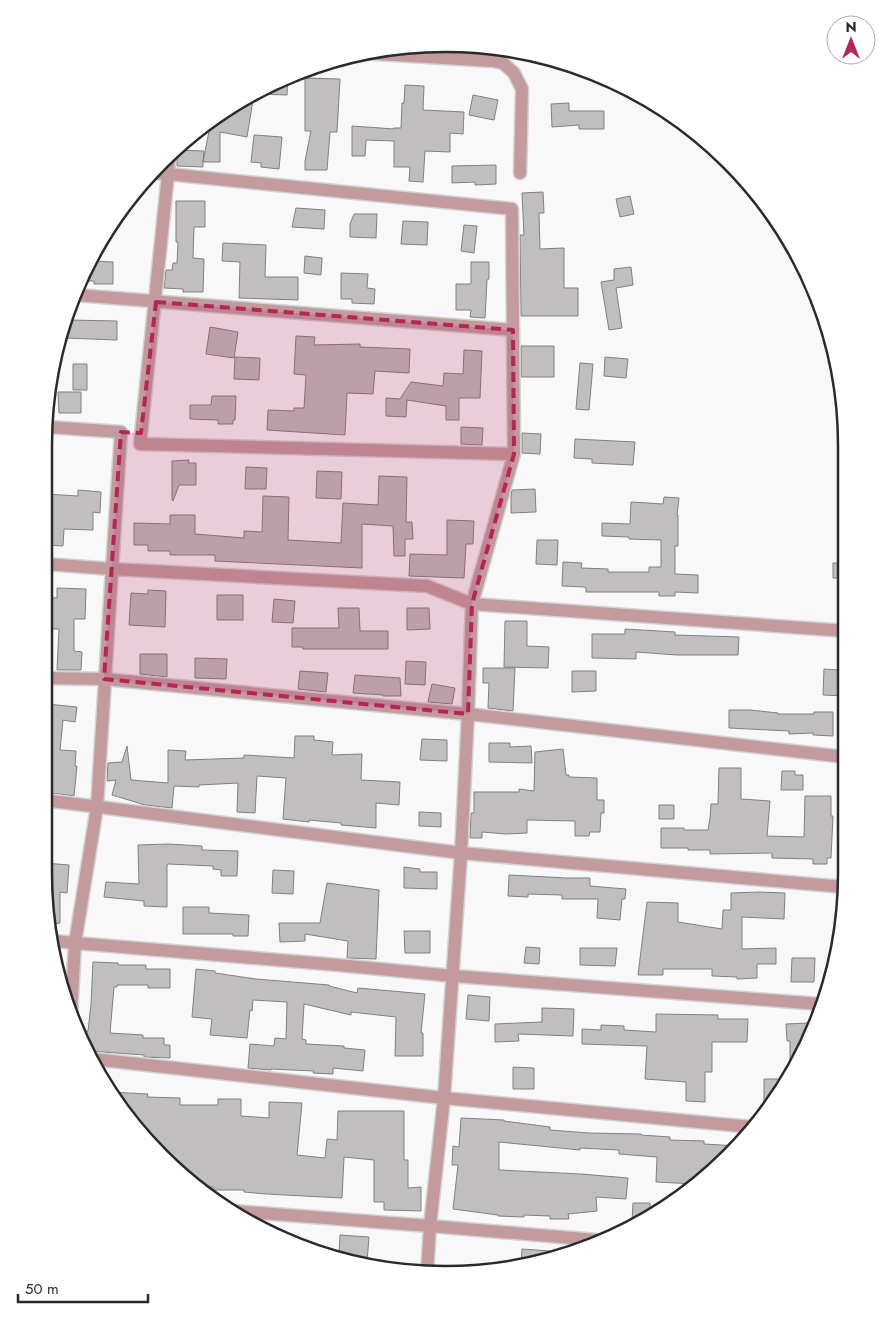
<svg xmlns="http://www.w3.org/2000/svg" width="891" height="1319" font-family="Jost,sans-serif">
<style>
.building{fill:#c0bebe;stroke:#81807f}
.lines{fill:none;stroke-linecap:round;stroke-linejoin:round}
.street-casing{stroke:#d3d3d4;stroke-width:15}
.street{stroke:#c39b9e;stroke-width:12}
.marked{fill:#b42558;fill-opacity:0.2;stroke:#b42558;stroke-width:4;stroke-dasharray:10 6;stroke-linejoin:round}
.rim{fill:none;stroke:#2a2a2b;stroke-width:2.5}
</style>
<rect width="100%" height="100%" fill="#f8f8f9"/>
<path class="building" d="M288 76 287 95 256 94 277 82Z
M305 78 340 79 337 132H330L327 170H305V161L311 131H305Z
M405 85 424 86 423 110 464 112 463 134 450 133V152L425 151 423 182 409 181 410 167H394V141L366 140 365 156H352V126L394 129V128H401L402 103H404Z
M254 94 247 137 220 132V162H203V167L177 166V156L175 151 176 150 204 151 203 162 211 121 222 112Z
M473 95 498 100 494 120 469 115Z
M569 103V111H604V129H579V125L552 127 551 104Z
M254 135 282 137 279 169 261 167V163L251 162Z
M496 165V184L475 185V182L452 183V166Z
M543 192 544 213H539L540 249 564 248V288H578V316H521L520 235H524L522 193Z
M630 196 634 214 620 217 616 199Z
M176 201H205V227H194L193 258 204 259 203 292H183V289L164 288 166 270H172L173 263H177L178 242H176Z
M296 208 325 210 324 229 292 227Z
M354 214H377L376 238 350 237V224Z
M403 221 428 222 427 245 401 244Z
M464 225 477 226 474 253 461 251Z
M223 243 266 245 265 277H298V300L239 298 240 262 222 261Z
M305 256 322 258 321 275 304 273Z
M90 261 113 262V284H94V281H81L85 268Z
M471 262H489V279L487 280 485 318 470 317 471 310H456V284H471Z
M631 267 633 285 616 288 622 328 609 330 601 282 614 280V269Z
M341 273 368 274 367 288 375 289 374 304 352 303V299H341Z
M69 320 117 321V340L64 338Z
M210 327 238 332 234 358 206 354Z
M296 336 315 337 314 345 360 344V347L410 349 409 373 375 371 373 394 347 393 345 435 267 430 268 410 294 411V408H304L306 375 294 374Z
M521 346H554V377H521Z
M464 350 482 351 480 398H459V420H446V406L407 400 406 417 386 416V398L400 399 411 382 443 386 444 373 463 374Z
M235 357 260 358 259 380 234 379Z
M605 357 628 359 626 378 604 376Z
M580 363 593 364 589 410 576 409Z
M73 364H87V390H73Z
M58 392H81V413H59Z
M212 396H236L235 420H233V424H218V420L190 419V405H211Z
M461 427 483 428 482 445 461 444Z
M522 433 541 434 540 454 522 453Z
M575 439 635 442 633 465 592 463V459L574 458Z
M189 460 188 463H196V485H179L173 501 172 500V461Z
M246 467 267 468 266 489H245Z
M317 471 342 472 341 499 316 498Z
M379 476 407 477 406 522H412L413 539H405V556H394L393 526 362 524V568L215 561V555H170V551H148V545H134V523L170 524V515H195V534L244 538V531L262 532 263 496 289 497 288 540 341 543 343 503 378 505Z
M535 489 536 512 511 513V496L512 490Z
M78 490 101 492 100 513 93 512V530L64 529 63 546 46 545V494L78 496Z
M664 497 679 498 677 515H678V546H675V574L698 575V593L675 592V596H659V592H586V588L584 587 562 586 563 562 582 563 581 568 608 569V572H649V567H661V540L629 539V537L602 536V523L630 524 631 502 663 504Z
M447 520 474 521 473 544H466L464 578 409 576 410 554 447 555Z
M537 540H558L557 565 536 564Z
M833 563H846V578H833Z
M57 588 86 589 85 619H74V651L82 652 81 670H57L59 629H46V597L57 598Z
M148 590 166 591 165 627 129 625 131 593 148 594Z
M217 595H243V620H217Z
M274 599 295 601 293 623 272 622Z
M338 608H359L360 631H388V649H303V647H292V628H339Z
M407 608H429L430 629 407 630Z
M505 621H527V646L549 647 548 668 504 667Z
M625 629 675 632V635L739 637 738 655H677L636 652V659L592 658V634H625Z
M140 654H167V677L140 674Z
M195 658 227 659 226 679 195 678Z
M406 661 426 662 425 685 405 684Z
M483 668H515L513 711 488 708 489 683H483Z
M824 669 838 670V674H846L845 696 823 695Z
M300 671 328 673 326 692 298 689Z
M572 671H596V691L572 692Z
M355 675 400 678 401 696H383V695L353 693Z
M432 684 455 688 452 704 428 702Z
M47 704 77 707 75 722 63 720 60 750 76 751 75 766H77L74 796 51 793V791L44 790 45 720Z
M729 710H750L778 713V714H814V712H833V736L813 735V733L789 734V731L729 728Z
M295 736H314V740L333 742 332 755 362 754 361 780 400 782 399 805 376 803V828L341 825V823L309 820V822L283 819 286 778 257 776 255 813 237 812 238 783 199 785V787L174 786 172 808 145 805 112 795 116 780 107 781 108 763 122 762 127 746 131 780 168 783V750L186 751 185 760 244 758V755L294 758Z
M422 739 447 740V761L420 760Z
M489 743H510V747L531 746 532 763 489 762Z
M563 749 566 775H569V777L597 778V800H604V813H601L600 832H590L589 836H575V821L527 820V833L506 834 482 832V838H470L471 813H474V792H519V789L534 791 535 752Z
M719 768H741V799L770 801 767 836 804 837 805 796H831V816H833L831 858H827V864H813V859L772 858V853L710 854V850H688V848H661V828H684V830H708L710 818 711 804H718Z
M782 771H795V775H803V790H781Z
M659 805H674V819H659Z
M419 812 441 813V827L419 826Z
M168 844 202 846V850L238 851 237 876H221V870L213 869V866L168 864 167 865V907L144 906V901L104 897 106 882 139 884 138 845Z
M44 863 69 865 67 893 60 892V923L52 924 44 874Z
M404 867 420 869V872H437V889L404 888Z
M273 870 294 871 293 894 272 893Z
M509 875 567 878H590V886L626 889 625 899H622L620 920 597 918 598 899H562V895L528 894V897L508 896Z
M327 883 379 890 376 959 347 958 348 941 305 934V941L280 942 279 923H320Z
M759 892 785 893 784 919 742 917V949L776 948V964H757V978L737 979V977L712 976V969H663V975H638L647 902 678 903V922L722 929 723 910H731V893Z
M183 907H209V913L249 915 248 936H233V934H183Z
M404 931H430V953H405Z
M526 947 540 948 539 964 524 963Z
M580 948H617L615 966 580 965Z
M792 958H815L814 982H791Z
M93 962 118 963V965H146V969H170V988H148V985H117V987H114L110 1033 143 1035V1038H164V1045H170V1058L144 1057V1055L89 1051 85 1043 86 1031H88L91 1004Z
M196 969 215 971V973L256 979 329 985V986L357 993 358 988 425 994 421 1033H423V1056H395L396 1017 351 1012V1015L304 1004 302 1039 306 1040V1044L344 1046V1048L365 1050 363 1071 333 1068V1074L313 1073 314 1071 271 1069V1070L248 1068 250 1044 274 1046 275 1038 286 1039 287 1002 253 1000 252 1011 250 1010 247 1038 210 1035 212 1019 192 1017Z
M468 995 490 997 489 1021 466 1019Z
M542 1008 574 1009 573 1036 518 1034 519 1041 495 1042V1024L542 1022Z
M656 1014 718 1015V1019H748L747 1042H712V1072H705V1102L686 1101V1082L645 1079 647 1046 582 1044V1029L601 1030V1025L624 1026V1030L656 1032Z
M809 1023V1041L806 1051 790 1073V1041H787L786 1024Z
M513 1067 534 1068V1089H513Z
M764 1079H786L764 1109Z
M109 1092 148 1094 147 1097 180 1098V1105H218V1099H241V1116L269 1118V1102L302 1103 297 1155 325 1158 327 1139 337 1140 338 1111H404V1160H408V1188L421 1187V1211L384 1210V1202H374V1160L344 1157 342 1198 266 1194 244 1192V1190H213V1187H196L112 1097Z
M461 1118 504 1120V1121L550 1127V1130L589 1133 641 1134V1135L670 1137V1140L704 1141V1144L738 1146 730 1157 695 1184 656 1182 657 1157 619 1154V1150L580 1148V1150L499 1142V1170L581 1174 628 1178 626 1199 596 1197 597 1211 568 1214 569 1219H550V1216L524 1215V1217L498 1216V1215L453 1209 458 1165H452L453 1146 459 1147Z
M633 1203H650V1218L644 1223 632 1222Z
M340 1235 369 1237 367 1262 339 1256Z
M522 1249 565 1252 524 1267 521 1268Z"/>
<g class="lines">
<g class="street-casing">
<path id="street" d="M362 53 493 61 503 63 514 73 522 89 520 173
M153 173 168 174 169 156
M77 295 513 330
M47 427 121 432 112 569 427 586 472 604 846 631
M46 564 112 569 97 807 75 943 338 965 453 976 820 1004
M45 678 104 679 468 714 472 604 514 454 512 209 168 174 140 444 514 454
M44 800 461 853 444 1098 752 1127
M844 887 461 853 468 714 845 757
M55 941 75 943 71 1015
M93 1059 444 1098 430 1226 427 1274
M234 1211 430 1226 596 1240"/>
</g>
<use href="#street" class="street"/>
</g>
<path class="marked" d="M156 302 513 330 514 454 472 604 468 714 104 679 121 432 141 433Z"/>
<path d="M0 0H891V1319H0ZM445 52H445A393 393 0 0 1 838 445V873A393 393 0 0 1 445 1266H445A393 393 0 0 1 52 873V445A393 393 0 0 1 445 52Z" fill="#fff" fill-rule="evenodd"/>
<path class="rim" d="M445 52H445A393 393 0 0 1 838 445V873A393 393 0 0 1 445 1266H445A393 393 0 0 1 52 873V445A393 393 0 0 1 445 52Z"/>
<g transform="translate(851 40)"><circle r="24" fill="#ffffff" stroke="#aaaaaa"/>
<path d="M0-4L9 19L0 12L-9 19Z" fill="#b42558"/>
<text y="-8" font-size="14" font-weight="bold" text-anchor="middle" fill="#2a2a2b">N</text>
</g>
<path d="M18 1294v8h130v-8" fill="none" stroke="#2a2a2b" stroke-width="2.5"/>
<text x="25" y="1294" font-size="15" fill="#2a2a2b" stroke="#ffffff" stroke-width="4" paint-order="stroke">50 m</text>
</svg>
